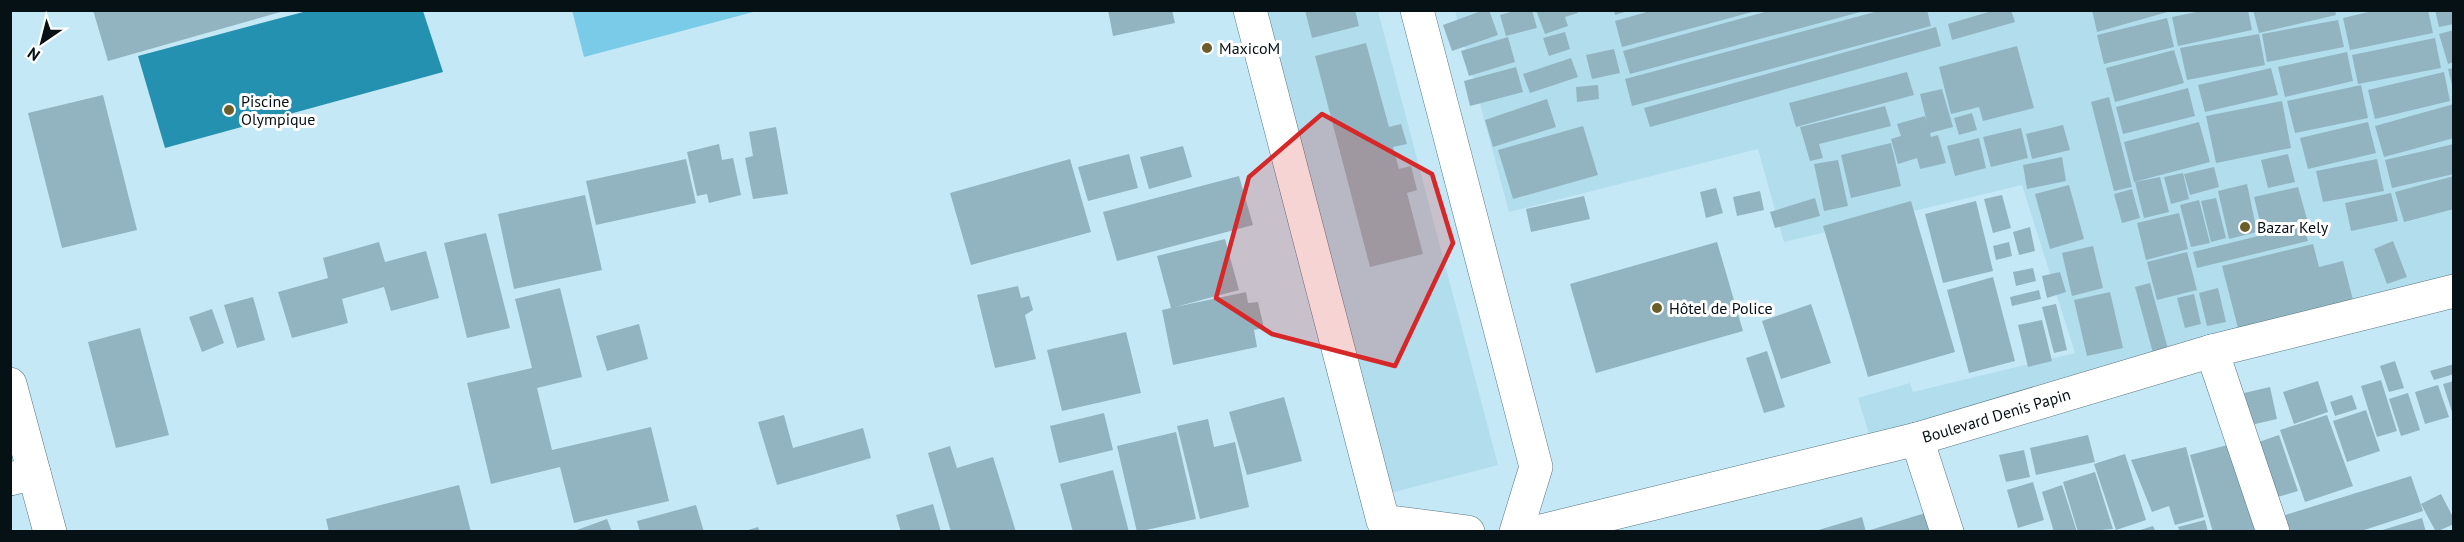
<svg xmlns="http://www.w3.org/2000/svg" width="2464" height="542" font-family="'PT Sans',sans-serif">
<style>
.built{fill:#b1dded}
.green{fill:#7acbe8}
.water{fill:#2591b0}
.building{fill:#92b4c0}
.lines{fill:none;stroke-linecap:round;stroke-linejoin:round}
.street-casing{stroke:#567682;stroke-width:34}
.secondary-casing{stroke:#567682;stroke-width:34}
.street{stroke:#fff;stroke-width:33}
.secondary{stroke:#fff;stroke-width:33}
.marked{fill:#d62828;fill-opacity:0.2;stroke:#d62828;stroke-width:4.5;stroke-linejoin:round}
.poi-dot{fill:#6b5e2b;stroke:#fff;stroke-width:2}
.labels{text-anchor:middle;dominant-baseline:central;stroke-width:6;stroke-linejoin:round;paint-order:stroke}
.poi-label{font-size:16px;fill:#051115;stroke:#fff;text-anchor:start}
.street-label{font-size:16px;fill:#051115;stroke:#fff}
</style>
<rect width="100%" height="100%" fill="#c5e8f6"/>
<path class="built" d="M1260 11H1378L1498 465 1387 494Z
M1455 11H2453V291L1871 440 1858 398 1910 383 1913 392 2075 353 2022 185 1784 242 1758 149 1509 212Z"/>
<path class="green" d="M572 10H757V11L584 57Z"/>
<path class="water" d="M307 11H423L443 72 165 148 138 56Z"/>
<path class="building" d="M93 10H284V11L108 61Z
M1108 10H1172L1175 23 1113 36Z
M1305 10H1355L1359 26 1312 38Z
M1484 10H1489L1498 35 1452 51 1443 25Z
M1518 10H1532L1537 28 1506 36 1500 15Z
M1536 10H1577L1578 13 1565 17 1568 26 1545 34Z
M1614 10H1627L1628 11 1615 15Z
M1654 10H1756V11L1622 47 1615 21Z
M1772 10 1864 11 1630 74 1623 51Z
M1882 10H1927L1931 26 1632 106 1625 79Z
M1995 10H2011L2015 22 1952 40 1948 24Z
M2092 10H2171V11L2097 32Z
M2206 10H2248L2252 30 2178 46 2172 17Z
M2253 10H2335L2336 15 2259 33Z
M2377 10H2428L2433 33 2350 50 2343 18Z
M2435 10H2454V24L2439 27Z
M2167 18 2174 47 2104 64 2097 35Z
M2338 20 2344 47 2267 62 2262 34Z
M1936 27 1941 46 1650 127 1644 108Z
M2454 30V62L2448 64 2439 34Z
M1565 32 1570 49 1549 56 1543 38Z
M2259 34 2265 65 2187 80 2180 48Z
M1508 37 1515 62 1469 76 1461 51Z
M2435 38 2441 68 2358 84 2352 55Z
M1366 43 1389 127 1401 124 1407 144 1393 147 1399 169 1411 166 1417 190 1407 193 1423 254 1370 267 1315 56Z
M2017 46 2034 108 1983 121 1979 107 1951 114 1939 67Z
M1614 49 1620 73 1592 79 1586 55Z
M2174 50 2184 83 2115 102 2106 68Z
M2347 52 2353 81 2285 97 2278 67Z
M1571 58 1578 77 1530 93 1523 74Z
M1516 67 1523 92 1470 106 1464 81Z
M2271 68 2278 95 2205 112 2198 85Z
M2454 68V89H2453L2448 69Z
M1907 72 1914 95 1796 127 1789 103Z
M2444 72 2450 101 2375 119 2368 90Z
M1598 85 1599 99 1577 102 1576 87Z
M2361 85 2368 118 2295 133 2287 101Z
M2188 88 2195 116 2123 134 2116 107Z
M1942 89 1953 127 1930 133 1931 137 1938 135 1946 163 1920 169 1917 158 1898 164 1891 139 1901 136 1897 124 1925 116 1927 122 1920 94Z
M103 95 137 230 62 248 28 113Z
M2109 97 2132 187 2114 191 2091 102Z
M1547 99 1556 127 1493 147 1485 120Z
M2282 101 2291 148 2216 163 2206 116Z
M2454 104V138L2384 157 2375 126Z
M1885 106 1891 126 1819 144 1823 158 1810 161 1800 127Z
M1972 113 1977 130 1959 135 1954 118Z
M2199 122 2210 162 2134 182 2124 142Z
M2368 122 2376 153 2308 169 2300 138Z
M2063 125 2070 150 2032 159 2026 134Z
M1583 126 1598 175 1513 199 1498 150Z
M776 127 788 194 753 199 745 158 753 156 749 132Z
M2021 128 2028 158 1991 167 1983 137Z
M1979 138 1986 168 1955 176 1947 146Z
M1891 143 1901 186 1851 198 1841 155Z
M719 144 722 160 733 158 741 195 709 203 707 194 697 196 687 152Z
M2454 144V174L2392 188 2385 160Z
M1183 146 1192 177 1149 189 1140 157Z
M1129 154 1138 188 1088 201 1078 167Z
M2288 154 2295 182 2268 188 2261 160Z
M2062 157 2066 181 2027 189 2023 165Z
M686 159 696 203 596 225 586 181Z
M1070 159 1091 232 971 265 950 193Z
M2377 159 2384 191 2323 202 2316 171Z
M1838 160 1848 206 1824 211 1814 164Z
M2214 167 2219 187 2190 195 2184 174Z
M2183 173 2189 199 2171 204 2164 177Z
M1239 176 1253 225 1117 261 1103 212Z
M2454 176V209L2404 222 2395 192Z
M2160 177 2169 212 2144 218 2135 182Z
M2247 184 2257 232 2229 239 2218 191Z
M2069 185 2084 239 2050 249 2035 194Z
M2298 187 2307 219 2262 230 2254 197Z
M1716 188 1723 213 1706 218 1700 192Z
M2132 189 2140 218 2122 223 2114 194Z
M1760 191 1764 210 1737 216 1733 197Z
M2391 193 2398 221 2351 231 2345 203Z
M585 195 602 270 514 289 498 214Z
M2002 195 2011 228 1993 233 1984 199Z
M1584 196 1590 219 1531 232 1526 209Z
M1815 198 1820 216 1775 228 1770 212Z
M2216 198 2226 238 2211 242 2201 201Z
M2199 200 2210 243 2191 247 2180 205Z
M1911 201 1955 352 1868 377 1823 226Z
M1976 201 1993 271 1943 283 1925 214Z
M2179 213 2188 249 2146 260 2137 223Z
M2303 225 2308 241 2197 268 2193 252Z
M2030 227 2035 251 2019 255 2013 232Z
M486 233 510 328 467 338 444 243Z
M1225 239 1239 290 1175 307 1246 292 1248 303 1258 302 1264 328 1254 330 1257 347 1173 365 1162 310 1171 308 1157 256Z
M2393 241 2407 277 2387 284 2374 249Z
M379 242 385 262 426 251 439 298 391 311 384 287 342 299 348 323 292 338 278 292 328 278 323 258Z
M1717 242 1743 331 1596 373 1570 284Z
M2009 242 2012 256 1996 260 1993 246Z
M2313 244 2319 267 2343 261 2354 304 2239 332 2222 266Z
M2093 246 2103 288 2072 296 2062 253Z
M2187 252 2197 290 2157 300 2147 262Z
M2033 268 2036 281 2016 286 2013 272Z
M2060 272 2066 292 2047 298 2042 276Z
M1993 277 2015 361 1969 373 1947 290Z
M2150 283 2168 349 2153 353 2135 287Z
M1018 286 1021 298 1029 296 1033 310 1025 315 1036 359 995 368 977 295Z
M560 288 582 377 537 388 552 450 651 427 669 501 574 523 560 467 491 484 467 383 532 368 515 299Z
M2218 288 2226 322 2207 326 2199 293Z
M2039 290 2041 299 2012 306 2010 297Z
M2110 292 2123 348 2087 356 2074 300Z
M2194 294 2201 324 2185 328 2177 298Z
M253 297 265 340 237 348 224 305Z
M1811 304 1831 363 1781 379 1762 321Z
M2056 304 2067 350 2054 353 2042 307Z
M212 309 224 343 202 352 189 317Z
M2042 320 2052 361 2028 367 2018 325Z
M639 324 648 359 607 371 596 336Z
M140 328 169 435 116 448 88 342Z
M1126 332 1141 393 1062 411 1047 350Z
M1767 351 1785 407 1764 413 1746 358Z
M2395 361 2404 388 2389 392 2380 366Z
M2454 364V374L2434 380 2430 371Z
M2381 380 2397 431 2377 437 2361 386Z
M2318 381 2328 412 2294 424 2283 392Z
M2454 381V411L2452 412 2443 384Z
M2438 385 2449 417 2425 424 2415 392Z
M2270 387 2277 419 2251 425 2244 393Z
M2408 393 2420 430 2401 436 2389 399Z
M2352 395 2357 409 2335 416 2330 402Z
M1284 397 1302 461 1247 475 1229 412Z
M2366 410 2380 451 2347 462 2333 421Z
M1104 413 1113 450 1059 463 1050 426Z
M784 415 793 448 863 428 871 458 777 485 758 422Z
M2327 415 2353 486 2305 502 2280 430Z
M1208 419 1214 447 1235 442 1249 507 1200 519 1177 426Z
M1176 432 1196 519 1137 532 1117 446Z
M2088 435 2095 462 2036 475 2030 448Z
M2279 435 2298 491 2274 498 2256 443Z
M2235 443 2261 532H2213L2190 455Z
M950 446 957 468 993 457 1016 532H951L928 453Z
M2186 447 2204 517 2175 525 2169 506 2152 512 2131 460Z
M2024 450 2030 477 2006 482 1999 455Z
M2125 454 2146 520 2116 530 2094 464Z
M1113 470 1129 532H1073L1060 484Z
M2095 472 2113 529 2078 532 2063 482Z
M2411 476 2423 511 2358 532H2287L2282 516Z
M2033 482 2044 520 2018 528 2007 490Z
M459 485 471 532H329L326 519Z
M2062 485 2077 532H2054L2042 492Z
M2441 494 2454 519V524L2436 532 2421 504Z
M933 504 941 532H901L896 515Z
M696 505 704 532H640L637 521Z
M1935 510 1942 532H1867V531Z
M1862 517 1866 532H1815V531Z
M2422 518 2426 532H2379V531Z
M607 519 612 532H574V531Z
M2205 520 2208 532H2180L2178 527Z
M2153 526 2156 532H2137V531Z
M758 527 760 532H745V531Z"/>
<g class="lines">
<g class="street-casing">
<path id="street" d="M2212 351 2273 532
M1917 439 1947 532
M10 479 34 473"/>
</g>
<g class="secondary-casing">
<g id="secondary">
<path d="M1250 10 1383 521 1468 532"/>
<path d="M1417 10 1536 467 1516 532"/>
<path d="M10 384 50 532"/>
<path id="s1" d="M1537 532 1917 439 2212 351 2454 291"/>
</g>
</g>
<use href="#street" class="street"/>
<use href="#secondary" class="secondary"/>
</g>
<path class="marked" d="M1322 114 1432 174 1453 243 1395 366 1272 334 1216 298 1249 177Z"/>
<g class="poi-dot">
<circle cx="1207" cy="48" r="6"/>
<circle cx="229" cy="110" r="6"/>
<circle cx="2245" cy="227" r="6"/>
<circle cx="1657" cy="308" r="6"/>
</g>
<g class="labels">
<g class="poi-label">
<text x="1219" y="48">MaxicoM</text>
<text x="241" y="101">Piscine<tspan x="241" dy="18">Olympique</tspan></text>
<text x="2257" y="227">Bazar Kely</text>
<text x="1669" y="308">Hôtel de Police</text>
</g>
<g class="street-label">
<text stroke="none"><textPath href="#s1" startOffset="474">Boulevard Denis Papin</textPath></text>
</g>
</g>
<rect width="2464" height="542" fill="none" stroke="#051115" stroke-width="24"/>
<g transform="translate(42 42) rotate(215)" stroke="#ffffff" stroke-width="4.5" paint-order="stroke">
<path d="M0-4.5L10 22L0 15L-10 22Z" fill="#051115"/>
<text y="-9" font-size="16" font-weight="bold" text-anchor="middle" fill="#051115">N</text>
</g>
</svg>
